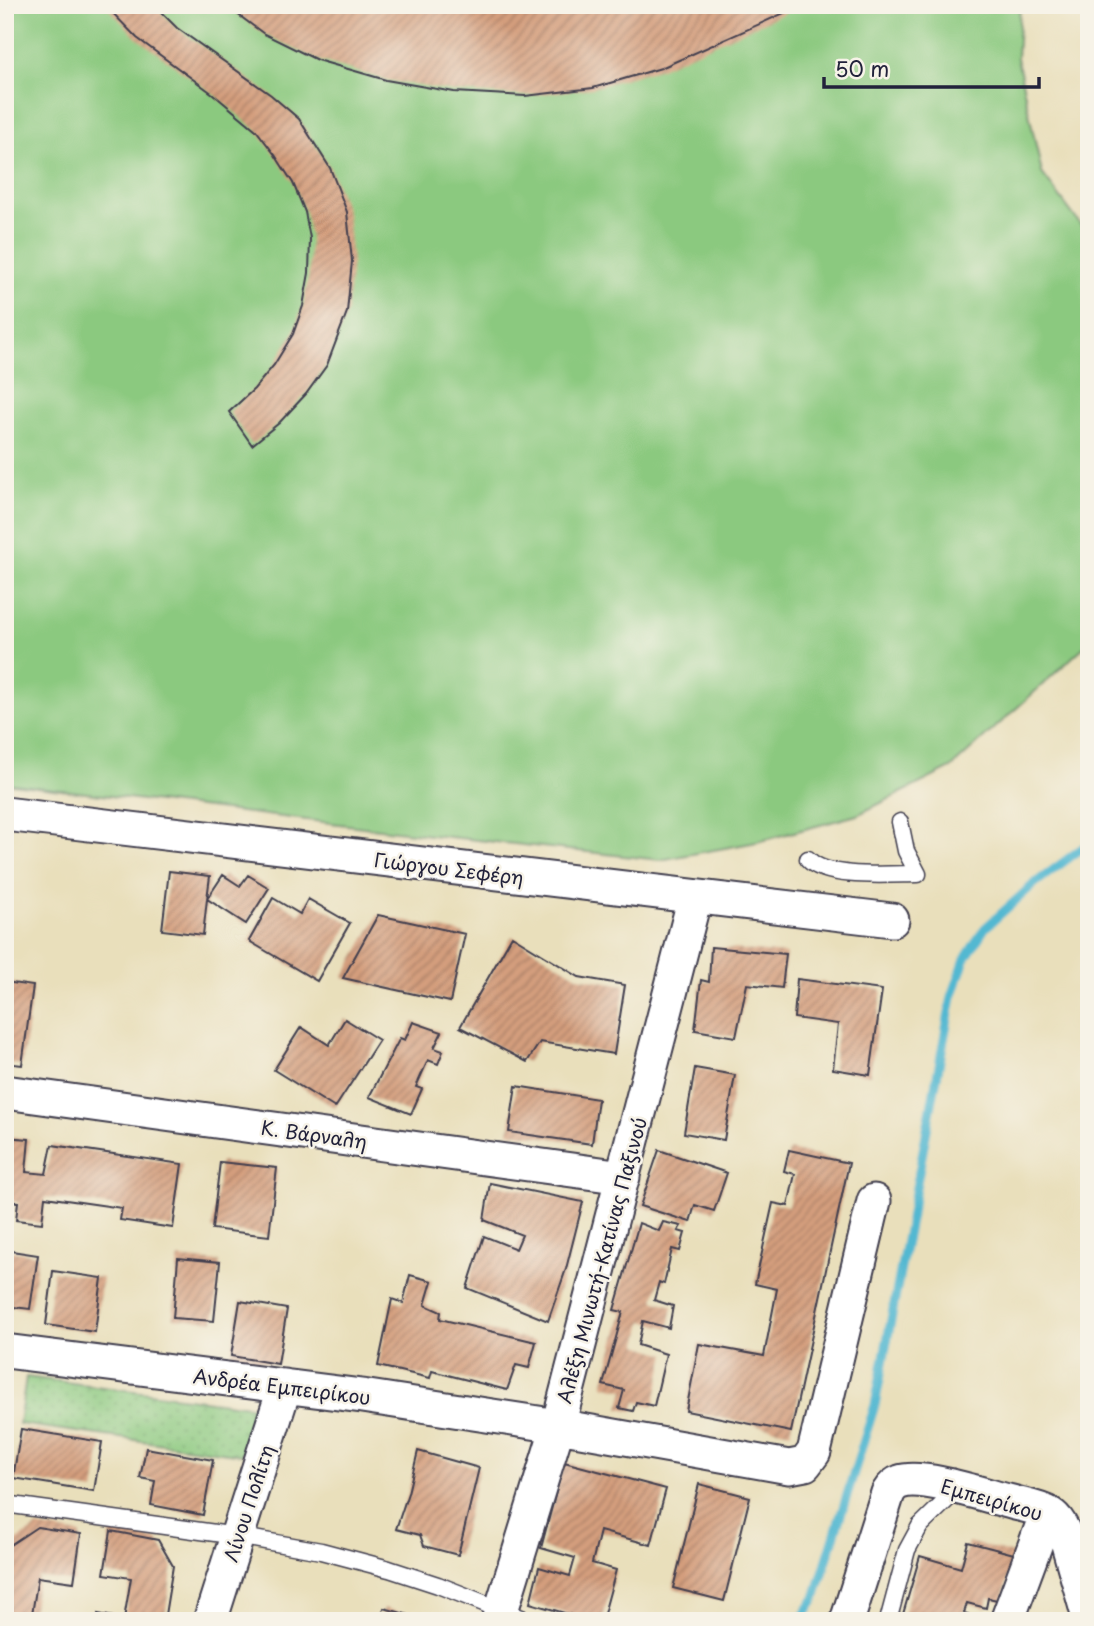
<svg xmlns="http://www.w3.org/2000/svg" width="1094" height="1626" font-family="'Playpen Sans',sans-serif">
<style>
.grass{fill:url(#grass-dots);stroke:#56765d;stroke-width:2}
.garden{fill:#8bc97f;stroke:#56765d;stroke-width:2}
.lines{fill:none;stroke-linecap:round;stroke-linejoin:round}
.stream{stroke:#53b8d1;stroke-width:9}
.building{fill:url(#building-hatch)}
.lane-casing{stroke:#403e4e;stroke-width:19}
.street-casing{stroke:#403e4e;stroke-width:37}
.path{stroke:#403e4e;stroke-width:4.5;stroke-dasharray:2 5;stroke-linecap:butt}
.lane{stroke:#fff;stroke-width:16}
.street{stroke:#fff;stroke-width:33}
.labels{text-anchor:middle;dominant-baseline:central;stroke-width:5;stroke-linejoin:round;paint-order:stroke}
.street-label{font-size:19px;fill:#22223b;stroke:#f7f3e8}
</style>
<defs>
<pattern id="grass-dots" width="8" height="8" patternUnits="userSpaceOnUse" patternTransform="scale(1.75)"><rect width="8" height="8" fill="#8bc97f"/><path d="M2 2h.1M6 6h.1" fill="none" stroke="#78ac6f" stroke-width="1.8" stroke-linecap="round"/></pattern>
<pattern id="building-hatch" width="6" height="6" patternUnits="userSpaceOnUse" patternTransform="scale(1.75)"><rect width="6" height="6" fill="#d49e7d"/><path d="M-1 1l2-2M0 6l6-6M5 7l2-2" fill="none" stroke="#ac8068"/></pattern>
</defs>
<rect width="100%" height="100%" fill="#f7f3e8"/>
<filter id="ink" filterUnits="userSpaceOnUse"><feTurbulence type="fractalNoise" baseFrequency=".0143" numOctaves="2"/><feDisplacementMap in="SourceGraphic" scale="14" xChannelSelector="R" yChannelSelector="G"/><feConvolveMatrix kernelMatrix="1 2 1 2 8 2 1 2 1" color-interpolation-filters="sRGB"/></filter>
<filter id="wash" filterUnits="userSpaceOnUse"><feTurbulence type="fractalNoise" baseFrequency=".00686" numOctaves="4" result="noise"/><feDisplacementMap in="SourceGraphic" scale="28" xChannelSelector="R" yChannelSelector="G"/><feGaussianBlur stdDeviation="1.57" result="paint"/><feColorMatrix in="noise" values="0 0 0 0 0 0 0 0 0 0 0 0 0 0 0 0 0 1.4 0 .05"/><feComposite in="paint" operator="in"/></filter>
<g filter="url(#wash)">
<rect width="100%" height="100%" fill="#e9dfbb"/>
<path class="grass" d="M26 1377 257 1407 242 1455 19 1424Z"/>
<path class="garden" d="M5 5H1020L1017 58 1042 173 1089 236V639L1086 645 951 768 857 815 757 842 660 860 404 832 5 783Z"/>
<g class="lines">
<path class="stream" d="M800 1621 815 1598 875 1405 952 997 965 959 985 928 1034 884 1089 843"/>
</g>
<g id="blocks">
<path class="building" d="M105 5H154L177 28 271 95 299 119 330 168 347 212 352 261 347 312 327 365 306 394 279 423 252 445 229 412 254 389 274 365 293 334 303 306 309 273 310 238 305 212 293 183 275 155 256 130 213 94 137 38Z
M225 5H798L791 10 661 68 593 88 525 96 454 92 386 80 317 60 264 34Z
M169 871 210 876 207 899 223 875 240 886 248 875 269 888 246 924 207 899 203 935 162 930Z
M273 898 300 914 308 899 350 923 317 981 249 941Z
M378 915 465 934 450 1002 343 978Z
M512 936 579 977 625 985 614 1054 540 1042 527 1062 460 1027Z
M711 947 786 954 782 988 747 984 736 1037 695 1030 701 980 709 982Z
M797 979 882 990 870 1075 833 1069 838 1024 794 1018Z
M5 982 33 986 22 1065 5 1063Z
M345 1019 379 1040 335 1108 274 1070 301 1027 329 1045Z
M413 1022 442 1032 434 1048 443 1051 438 1064 428 1060 416 1087 422 1089 411 1114 369 1097 400 1038 405 1040Z
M695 1068 735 1075 724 1140 684 1133Z
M516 1086 598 1099 592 1144 509 1132Z
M5 1137 29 1139 26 1172 46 1174 52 1145 182 1164 173 1228 120 1220 122 1208 45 1197 42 1223 16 1220 18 1202 5 1201Z
M659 1150 727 1173 714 1211 695 1205 690 1222 640 1206Z
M789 1150 849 1163 791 1432 686 1411 699 1344 764 1356 777 1289 755 1284 773 1203 788 1206 795 1174 784 1171Z
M220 1162 277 1168 269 1236 212 1229Z
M490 1183 583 1202 566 1269 548 1321 467 1288 484 1236 516 1249 522 1235 484 1220Z
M663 1222 681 1226 678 1231 685 1233 680 1251 672 1249 664 1284 659 1282 654 1300 673 1306 669 1328 643 1321 638 1345 666 1354 654 1406 636 1402 633 1411 619 1408 624 1390 603 1385 623 1312 614 1310 639 1223 659 1231Z
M5 1250 38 1255 30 1309 5 1306Z
M178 1258 220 1262 214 1321 173 1318Z
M53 1271 102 1278 95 1332 46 1325Z
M410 1275 432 1281 425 1305 441 1312 440 1319 536 1342 529 1368 516 1365 507 1390 432 1371 430 1378 378 1366 392 1299 403 1303Z
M240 1301 287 1309 278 1364 231 1356Z
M21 1429 102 1442 94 1491 13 1478Z
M146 1448 213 1460 203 1515 151 1505 155 1481 140 1478Z
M418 1451 479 1468 458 1555 424 1546 420 1535 396 1529 408 1493Z
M564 1462 666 1489 651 1545 600 1531 592 1563 616 1570 602 1621H592L530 1603 539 1567 570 1576 575 1558 541 1548Z
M699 1484 750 1497 724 1601 673 1588Z
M37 1527 81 1534 74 1582 38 1577 32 1614 56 1618 55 1621H5V1559L7 1547Z
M111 1531 158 1540 173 1566 164 1621H97L98 1614 124 1619 131 1578 104 1574Z
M968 1542 1014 1554 1002 1601 988 1598 986 1608 967 1603 964 1613 990 1621H901L920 1556 961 1568Z
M384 1608 427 1620V1621H380Z"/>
</g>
</g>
<g filter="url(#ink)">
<use href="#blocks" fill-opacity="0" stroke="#403e4e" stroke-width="2"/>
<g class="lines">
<g class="lane-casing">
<path id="lane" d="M900 822 906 851 918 874
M808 859C826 880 892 874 918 874
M5 1504 237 1536 321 1551 389 1569 438 1585 529 1621
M888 1621 907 1550 920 1526 959 1488"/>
</g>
<g class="street-casing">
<path id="street" d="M5 814 892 920
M5 1092 623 1177
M5 1351 362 1396 558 1426 789 1467 805 1464 814 1452 874 1201
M210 1621 285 1386
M498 1621 558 1426 695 897
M847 1621 888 1493C891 1488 894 1484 900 1482 922 1474 984 1495 1008 1501 1021 1505 1038 1507 1050 1514 1058 1519 1062 1528 1066 1537L1089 1618
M1007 1621 1047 1513"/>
</g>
<path class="path" d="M1089 92 1086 113 1089 156"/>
<use href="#lane" class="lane"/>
<use href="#street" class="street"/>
</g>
</g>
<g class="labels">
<g class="street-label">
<text transform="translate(449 868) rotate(7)">Γιώργου Σεφέρη</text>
<text transform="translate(314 1134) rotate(8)">Κ. Βάρναλη</text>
<text transform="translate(601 1260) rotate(-75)">Αλέξη Μινωτή-Κατίνας Παξινού</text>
<text transform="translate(282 1386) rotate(7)">Ανδρέα Εμπειρίκου</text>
<text transform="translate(992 1499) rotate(16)">Εμπειρίκου</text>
<text transform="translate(248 1503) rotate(-72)">Λίνου Πολίτη</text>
</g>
</g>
<rect width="1094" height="1626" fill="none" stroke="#f7f3e8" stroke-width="28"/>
<path d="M824 77v10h215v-10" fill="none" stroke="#22223b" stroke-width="3.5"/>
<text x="835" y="77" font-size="21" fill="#22223b" stroke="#f7f3e8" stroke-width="5" paint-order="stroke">50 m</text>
</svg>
